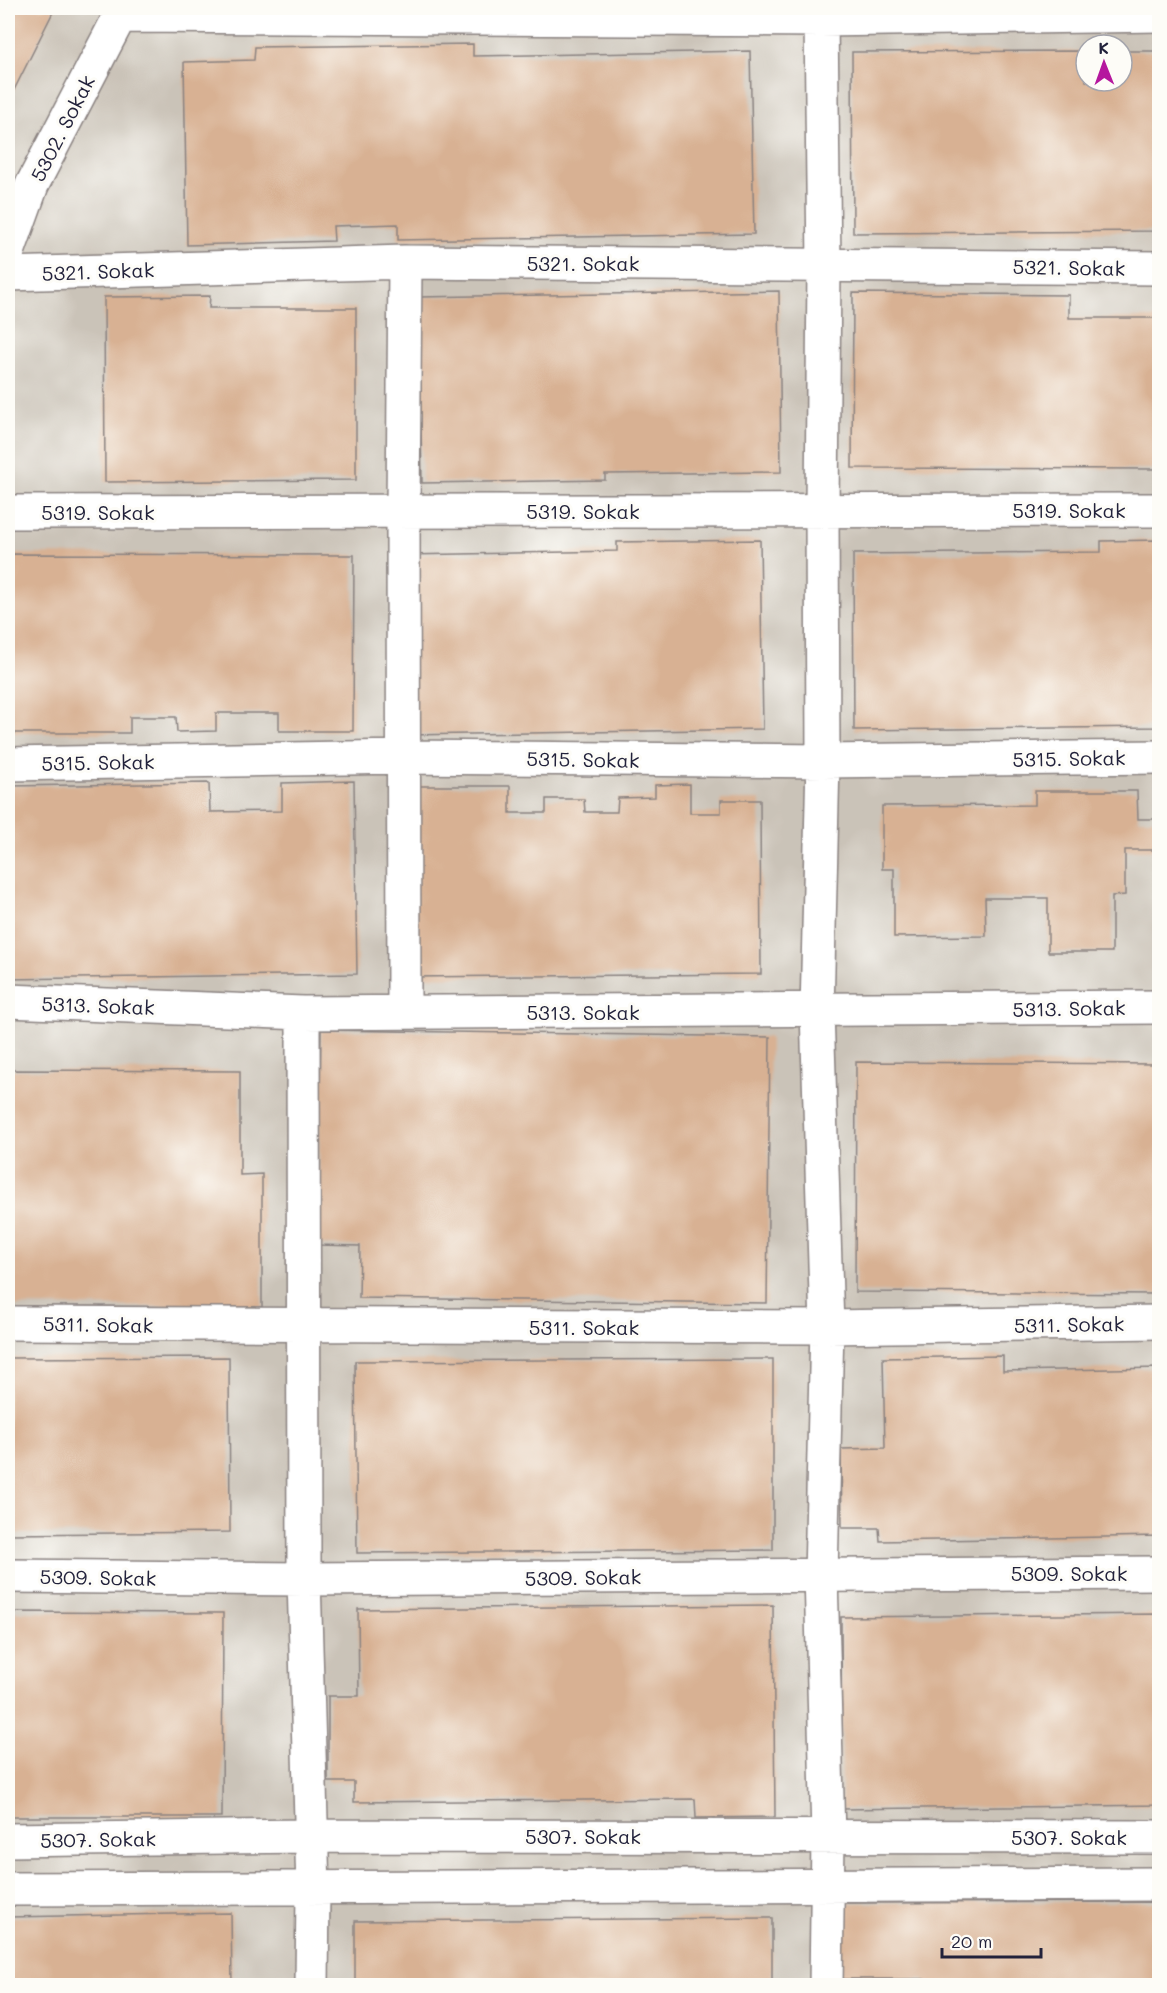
<svg xmlns="http://www.w3.org/2000/svg" width="1167" height="1993" font-family="Mali,sans-serif">
<style>
.industrial{fill:#cac3b8;fill-rule:evenodd}
.building{fill:#d8b193}
.lines{fill:none;stroke-linecap:round;stroke-linejoin:round}
.minor-casing{stroke:#8a8280;stroke-width:36}
.minor{stroke:#fff;stroke-width:33}
.labels{text-anchor:middle;dominant-baseline:central;stroke-width:6;stroke-linejoin:round;paint-order:stroke}
.street-label{font-size:20px;fill:#22223b;stroke:#fdfcf7}
</style>
<rect width="100%" height="100%" fill="#fdfcf7"/>
<filter id="ink" filterUnits="userSpaceOnUse"><feTurbulence type="fractalNoise" baseFrequency=".0167" numOctaves="2"/><feDisplacementMap in="SourceGraphic" scale="12" xChannelSelector="R" yChannelSelector="G"/><feConvolveMatrix kernelMatrix="1 2 1 2 8 2 1 2 1" color-interpolation-filters="sRGB"/></filter>
<filter id="wash" filterUnits="userSpaceOnUse"><feTurbulence type="fractalNoise" baseFrequency=".008" numOctaves="4" result="noise"/><feDisplacementMap in="SourceGraphic" scale="24" xChannelSelector="R" yChannelSelector="G"/><feGaussianBlur stdDeviation="1.35" result="paint"/><feColorMatrix in="noise" values="0 0 0 0 0 0 0 0 0 0 0 0 0 0 0 0 0 1.4 0 .05"/><feComposite in="paint" operator="in"/></filter>
<g filter="url(#wash)">
<rect width="100%" height="100%" fill="#f1e1c4"/>
<path class="industrial" d="M8 8H1159V1985H8ZM1086 45H1122V81H1086Z"/>
<g id="blocks">
<path class="building" d="M8 8H55L8 102Z
M473 44V56L750 51 754 234 398 240V224L333 226 334 241 187 245 184 62 254 60 255 47Z
M1086 51V81H1122V51H1160V231L853 233 852 52Z
M779 291 781 472 605 474V480L422 483 419 297Z
M853 293 1069 295V318H1160V469L852 468Z
M210 296 209 308H356V480L105 482 104 297Z
M760 540 763 729 407 735 404 555 617 551V542Z
M1160 540V727L854 730 853 554 1101 552V541Z
M8 554 354 555 353 731H279V713H216V731L177 732 176 717H130V733H8Z
M354 781 357 974 8 979V786L209 783 210 812 282 811V783Z
M690 784V813H721V800H760L761 974 409 977 407 786H510V813H546V799H584L585 812H617L618 798 655 797V785Z
M1035 791H1137L1138 819H1156V850H1125V895L1112 896V952H1048V898H985L986 936 894 937V869H882V806L1035 805Z
M321 1030 770 1037 767 1303 359 1298 360 1246 318 1245Z
M856 1062 1160 1064V1294L855 1292Z
M8 1070 240 1071V1175L262 1174V1307L8 1306Z
M1003 1356V1371L1160 1368V1536L880 1541 879 1528H842L841 1449 885 1448 883 1358Z
M229 1357 230 1532 8 1534V1358Z
M773 1359V1550L357 1553 355 1361Z
M773 1605 775 1817 696 1818 695 1799 354 1802V1782H328V1696H359L358 1609Z
M8 1612 223 1613 222 1817H8Z
M1160 1614V1805L842 1809 841 1617Z
M1160 1902V1986H924V1979H834V1903Z
M231 1913 232 1986H8V1917Z
M772 1918V1986H355V1921Z"/>
</g>
</g>
<g filter="url(#ink)">
<use href="#blocks" fill-opacity="0" stroke="#8a8280" stroke-width="1.5"/>
<g class="lines">
<g class="minor-casing">
<path id="minor" d="M824 8 821 20 824 265 822 510 823 761 817 1011 827 1327 821 1575 828 1836 826 1986
M120 16 821 20 1160 15
M8 252 32 185 124 8
M8 274 405 262 1160 268
M8 512 1160 510
M8 764 403 757 823 761 1160 757
M8 1001 303 1013 1160 1007
M404 1012 403 511 405 262
M303 1013 304 1579 313 1889 312 1986
M8 1323 827 1327 1160 1322
M8 1576 304 1579 1160 1573
M8 1840 310 1836 1160 1837
M8 1889 1160 1884"/>
</g>
<use href="#minor" class="minor"/>
</g>
</g>
<g class="labels">
<g class="street-label">
<text transform="translate(62 128) rotate(-63)">5302. Sokak</text>
<text x="583" y="263">5321. Sokak</text>
<text transform="translate(1069 267) rotate(1)">5321. Sokak</text>
<text transform="translate(98 271) rotate(-2)">5321. Sokak</text>
<text x="1069" y="510">5319. Sokak</text>
<text x="583" y="511">5319. Sokak</text>
<text x="98" y="512">5319. Sokak</text>
<text transform="translate(1069 758) rotate(-1)">5315. Sokak</text>
<text transform="translate(583 759) rotate(1)">5315. Sokak</text>
<text transform="translate(98 762) rotate(-1)">5315. Sokak</text>
<text transform="translate(98 1005) rotate(2)">5313. Sokak</text>
<text transform="translate(1069 1008) rotate(-1)">5313. Sokak</text>
<text x="583" y="1012">5313. Sokak</text>
<text transform="translate(98 1324) rotate(1)">5311. Sokak</text>
<text transform="translate(1069 1324) rotate(-1)">5311. Sokak</text>
<text x="584" y="1327">5311. Sokak</text>
<text x="1069" y="1573">5309. Sokak</text>
<text transform="translate(98 1577) rotate(1)">5309. Sokak</text>
<text transform="translate(583 1577) rotate(-1)">5309. Sokak</text>
<text x="583" y="1836">5307. Sokak</text>
<text x="1069" y="1837">5307. Sokak</text>
<text transform="translate(98 1839) rotate(-1)">5307. Sokak</text>
</g>
</g>
<rect width="1167" height="1993" fill="none" stroke="#fdfcf7" stroke-width="30"/>
<g transform="translate(1104 63) rotate(359)"><circle r="28" fill="#fdfcf7" stroke="#a5a5ac" stroke-width="1.5"/>
<path d="M0-4.5L10 22L0 15L-10 22Z" fill="#b5179e"/>
<text y="-9" font-size="16" font-weight="bold" text-anchor="middle" fill="#22223b">K</text>
</g>
<path d="M942 1948v9h99v-9" fill="none" stroke="#22223b" stroke-width="3"/>
<text x="951" y="1948" font-size="18" fill="#22223b" stroke="#fdfcf7" stroke-width="4.5" paint-order="stroke">20 m</text>
</svg>
